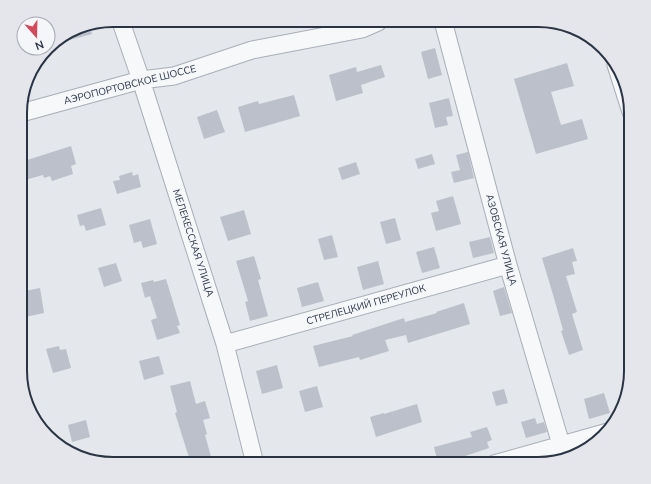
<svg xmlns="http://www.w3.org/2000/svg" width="651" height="484" font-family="'Nunito Sans',sans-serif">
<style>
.building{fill:#bbc0ca}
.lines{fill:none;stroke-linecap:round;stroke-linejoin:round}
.minor-casing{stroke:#a9aeb7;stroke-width:19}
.minor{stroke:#f7f8fa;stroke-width:17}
.labels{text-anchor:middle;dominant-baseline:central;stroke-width:3;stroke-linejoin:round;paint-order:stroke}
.street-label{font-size:10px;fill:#2b3445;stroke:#f4f6f9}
.rim{fill:none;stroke:#2b3445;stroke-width:2}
</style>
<rect width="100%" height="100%" fill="#e4e7ec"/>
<path class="building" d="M83 25H89L92 34 58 43 57 40Z
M435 48 442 75 428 79 421 52Z
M567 63 574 86 551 92 561 125 582 119 588 139 536 154 514 79Z
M381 65 385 77 361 85 363 93 336 101 329 75 356 67 357 72Z
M294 95 300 116 245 132 238 107 258 101 259 104Z
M449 98 453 116 446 117 448 125 435 128 429 103Z
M217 110 225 132 204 139 197 117Z
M71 146 76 164 71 166 73 174 52 181 50 176 44 178 43 175 21 181V162Z
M468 152 474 178 454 183 451 172 460 170 456 155Z
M432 154 435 164 418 169 415 159Z
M356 162 360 174 342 180 338 168Z
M132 172 133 176 138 174 141 187 117 194 113 181 120 180 119 176Z
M453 196 461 224 436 231 431 213 439 211 436 201Z
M101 208 106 225 86 231 84 225 80 226 77 215Z
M244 210 251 234 228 241 220 217Z
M395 218 401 240 386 244 380 222Z
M150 219 157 244 143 248 141 241 134 243 129 225Z
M332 235 338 257 324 260 318 239Z
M490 237 494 253 473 258 469 242Z
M434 247 440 268 422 273 416 252Z
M573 248 577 261 572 262 575 274 566 276 577 312 572 314 583 350 569 355 561 331 563 330 554 298 542 258Z
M254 256 261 279 258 280 268 316 250 321 245 302 248 301 236 261Z
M378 261 384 284 363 290 357 267Z
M116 263 122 281 104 287 98 268Z
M166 279 180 325 177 326 180 333 157 340 151 320 157 318 150 296 145 298 141 283 153 280 154 282Z
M318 282 324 301 302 307 297 288Z
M504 287 512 313 500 316 493 291Z
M40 288 44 313 20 318V292Z
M464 303 470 324 408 343 406 335 385 340 389 351 360 360 359 357 319 367 313 346 353 336 352 335 404 318 405 322 437 313 436 312Z
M59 346 60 350 66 349 71 368 53 373 46 349Z
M159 356 164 374 144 380 139 361Z
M277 365 283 388 262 394 256 371Z
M190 381 196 404 205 401 210 418 203 420 207 434 205 435 213 464H191L175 413 177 412 170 386Z
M317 386 323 407 305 412 299 391Z
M504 389 508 403 496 406 492 392Z
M604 393 610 413 589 419 584 399Z
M417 404 422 422 376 437 370 417 384 413V414Z
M535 418 537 424 544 422 547 432 526 438 521 422Z
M86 420 90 437 72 442 68 425Z
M487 427 492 440 487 442 489 448 462 457 463 458 453 461 454 464H438L434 447 472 437 470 432Z"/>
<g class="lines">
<g class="minor-casing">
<path id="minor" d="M443 21 508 265 565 458
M122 25 141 80 225 344 255 464
M616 65 631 112
M21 113 141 80 174 76 252 50 362 29 378 22
M225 344 508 265
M494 464 608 432"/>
</g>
<use href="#minor" class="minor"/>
</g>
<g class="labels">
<g class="street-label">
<text transform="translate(130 85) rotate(-14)">АЭРОПОРТОВСКОЕ ШОССЕ</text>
<text transform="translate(501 240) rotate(75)">АЗОВСКАЯ УЛИЦА</text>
<text transform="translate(193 243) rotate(72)">МЕЛЕКЕССКАЯ УЛИЦА</text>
<text transform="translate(366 305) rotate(-16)">СТРЕЛЕЦКИЙ ПЕРЕУЛОК</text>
</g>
</g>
<path d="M0 0H651V484H0ZM113 27H538A86 86 0 0 1 624 113V371A86 86 0 0 1 538 457H113A86 86 0 0 1 27 371V113A86 86 0 0 1 113 27Z" fill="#e4e6eb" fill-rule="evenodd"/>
<path class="rim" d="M113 27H538A86 86 0 0 1 624 113V371A86 86 0 0 1 538 457H113A86 86 0 0 1 27 371V113A86 86 0 0 1 113 27Z"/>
<g transform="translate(36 36) rotate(160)"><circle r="19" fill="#f4f6f9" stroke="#a4a8b1"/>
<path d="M0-3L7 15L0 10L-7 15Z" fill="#d1495b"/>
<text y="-6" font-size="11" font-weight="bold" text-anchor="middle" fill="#2b3445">N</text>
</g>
</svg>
